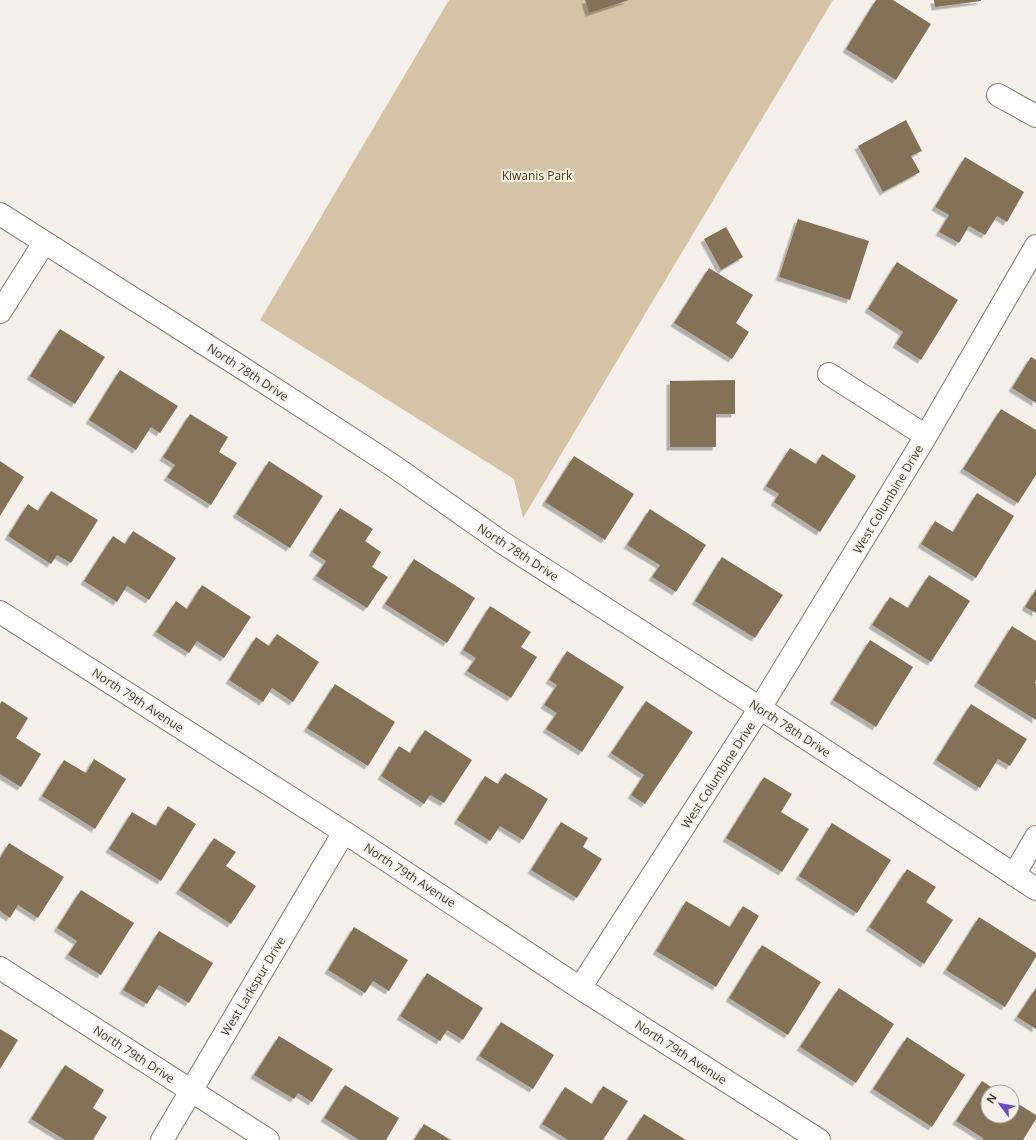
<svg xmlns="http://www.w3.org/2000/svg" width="1036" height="1140" font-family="'Open Sans',sans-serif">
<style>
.green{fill:#d5c3a8}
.building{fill:#837258;filter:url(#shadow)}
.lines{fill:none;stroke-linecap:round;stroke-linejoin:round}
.minor-casing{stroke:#7e7b75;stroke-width:24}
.minor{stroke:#fff;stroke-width:22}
.labels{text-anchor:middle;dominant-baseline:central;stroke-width:4;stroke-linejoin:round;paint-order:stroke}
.park-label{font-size:12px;fill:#523702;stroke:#f4f0e9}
.street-label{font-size:12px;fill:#3d3b38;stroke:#f4f0e9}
</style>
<defs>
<filter id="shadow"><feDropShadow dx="-3.5" dy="3.5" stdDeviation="0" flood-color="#0004"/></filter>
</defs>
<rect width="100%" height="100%" fill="#f4f0e9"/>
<path class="green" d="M449 0H833L523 518 514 479 260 320Z"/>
<path class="building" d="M585 0H629L589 13Z
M876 0H893L931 24 896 80 846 49Z
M934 0H981V1L935 7Z
M906 120 922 151 911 156 920 172 883 192 858 146Z
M965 157 1024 192 1007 222 997 216 985 235 969 226 959 243 939 232 949 215 935 207Z
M798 219 869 241 850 300 779 277Z
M726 227 743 257 721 270 704 239Z
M897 262 958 300 921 360 896 344 903 332 868 309Z
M709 268 753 295 736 323 749 332 732 359 674 323Z
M60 329 105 357 75 404 30 376Z
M1031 357 1036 360V403L1012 388Z
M120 370 178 406 160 433 151 427 136 450 89 420Z
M735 380V414H716V447H670V381Z
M1001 409 1036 430V475L1018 503 963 469Z
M190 414 228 437 219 452 237 463 211 505 167 477 175 465 163 457Z
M790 448 816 464 822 454 856 476 820 532 774 502 779 494 766 486Z
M574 456 634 494 605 540 545 502Z
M0 461 24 477 0 516Z
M269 461 323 496 290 548 236 514Z
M51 491 98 520 71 563 57 555 51 564 8 536 28 504 38 511Z
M977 493 1014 516 976 578 921 544 935 521 953 532Z
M340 508 373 529 365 541 381 552 372 567 388 577 367 608 316 576 326 561 312 552Z
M650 509 706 545 676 592 652 577 660 565 627 545Z
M133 531 176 558 149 600 127 586 117 602 84 581 113 536 125 544Z
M722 557 783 595 755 638 695 601Z
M414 559 475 598 447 643 385 604Z
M929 575 970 601 931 662 872 625 890 597 908 608Z
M202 585 251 617 224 658 197 641 189 653 156 632 176 601 187 609Z
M1036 589V613L1025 607Z
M490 606 531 632 521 647 537 657 511 698 467 671 476 658 463 650Z
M1012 626 1036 641V680L1035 683 1036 684V720L977 683Z
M277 634 319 662 293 702 272 688 263 702 229 680 256 637 269 646Z
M870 640 913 667 876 727 833 700Z
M567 651 624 687 582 752 546 729 557 713 544 705 557 685 549 680Z
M335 684 395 722 368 766 307 728Z
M2 701 28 718 16 738 41 754 21 787 0 774V704Z
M646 701 693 732 645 804 631 795 644 775 611 753Z
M971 704 1027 739 1010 766 998 759 980 788 936 760Z
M425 730 472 760 444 803 430 795 424 804 381 776 399 746 410 753Z
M94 759 126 779 95 829 42 796 64 760 86 773Z
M505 773 548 799 523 840 500 826 490 841 457 820 485 776 498 784Z
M764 777 792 794 781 812 809 829 782 872 726 838Z
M168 806 196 824 161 881 109 849 132 812 156 826Z
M561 822 588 838 583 847 602 859 577 898 531 870Z
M832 823 891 860 857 913 799 876Z
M214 838 236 852 226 866 256 886 231 924 179 890Z
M9 843 64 877 38 918 18 905 10 918 0 911V858Z
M907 869 936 887 926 902 953 920 924 964 869 927Z
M81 890 134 923 101 975 68 955 77 941 57 928Z
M686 901 730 927 743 906 759 916 716 987 656 951Z
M979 917 1036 953V957L1005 1007 946 970Z
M354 927 408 960 389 991 373 981 365 993 328 970Z
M159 931 213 963 189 1003 159 985 147 1004 123 990Z
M762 945 821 982 788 1035 729 998Z
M427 973 483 1008 463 1040 447 1030 440 1041 400 1016Z
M839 988 894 1024 856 1083 800 1047Z
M1036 988V1029L1017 1017Z
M501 1022 554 1055 533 1089 479 1056Z
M0 1029 18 1040 0 1069Z
M279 1036 333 1069 312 1102 298 1093 294 1099 254 1075Z
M907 1037 965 1075 932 1127 873 1089Z
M65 1065 104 1090 93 1108 107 1117 93 1140H65L31 1119Z
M982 1081 999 1092H988V1116H1012V1100L1036 1115V1119L1023 1140H983V1138L956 1121Z
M345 1085 399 1118 386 1140H359L324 1118Z
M603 1086 628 1101 603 1140H568L542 1124 565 1087 592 1104Z
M644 1114 686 1140H627Z
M424 1124 451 1140H414Z"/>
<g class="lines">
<g class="minor-casing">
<path id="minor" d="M998 95 1036 116
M0 214 244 369 392 465 500 541 760 708 1036 889
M0 312 44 243
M829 374 926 436
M0 612 344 832 580 988 819 1140
M1014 875 1036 837
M0 968 268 1140
M580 988 760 708 926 436 1036 246
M162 1140 344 832"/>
</g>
<use href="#minor" class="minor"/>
</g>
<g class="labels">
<g class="park-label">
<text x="537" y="175">Kiwanis Park</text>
</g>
<g class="street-label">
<text transform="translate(248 372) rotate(33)">North 78th Drive</text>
<text transform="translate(888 499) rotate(-59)">West Columbine Drive</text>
<text transform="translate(518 552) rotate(33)">North 78th Drive</text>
<text transform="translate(138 700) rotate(33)">North 79th Avenue</text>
<text transform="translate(790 728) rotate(33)">North 78th Drive</text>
<text transform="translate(718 775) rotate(-57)">West Columbine Drive</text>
<text transform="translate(410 875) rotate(33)">North 79th Avenue</text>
<text transform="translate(253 986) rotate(-59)">West Larkspur Drive</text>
<text transform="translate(681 1052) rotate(33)">North 79th Avenue</text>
<text transform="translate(134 1054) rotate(33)">North 79th Drive</text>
</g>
</g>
<g transform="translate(1000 1104) rotate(302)"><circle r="19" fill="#f4f0e9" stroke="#aba8a2"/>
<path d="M0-3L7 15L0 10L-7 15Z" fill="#674dc6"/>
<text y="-6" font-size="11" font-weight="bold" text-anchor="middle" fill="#3d3b38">N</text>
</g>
</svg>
